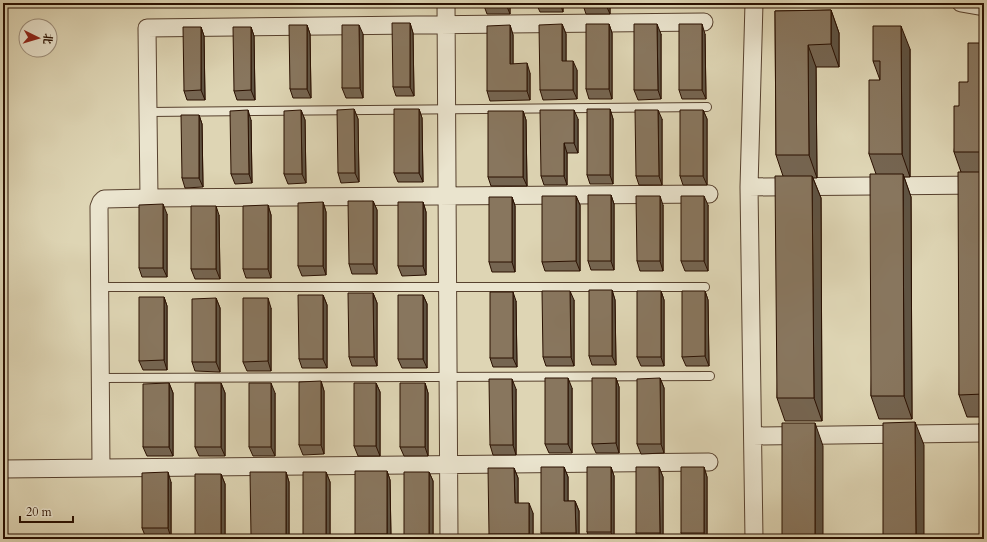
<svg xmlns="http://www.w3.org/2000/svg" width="987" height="542" font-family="Cardo,'Noto Serif SC',serif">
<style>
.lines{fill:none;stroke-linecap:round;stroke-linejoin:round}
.service-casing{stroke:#57412e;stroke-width:10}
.minor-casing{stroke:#57412e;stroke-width:19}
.service{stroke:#eae4ce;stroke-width:8}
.minor{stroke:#eae4ce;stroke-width:17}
.wall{fill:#756551;stroke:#2a1001}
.shaded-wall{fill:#5f5342;stroke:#2a1001}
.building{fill:#88765e;stroke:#2a1001}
</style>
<rect width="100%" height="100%" fill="#ded5b4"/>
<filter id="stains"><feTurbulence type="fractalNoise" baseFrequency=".005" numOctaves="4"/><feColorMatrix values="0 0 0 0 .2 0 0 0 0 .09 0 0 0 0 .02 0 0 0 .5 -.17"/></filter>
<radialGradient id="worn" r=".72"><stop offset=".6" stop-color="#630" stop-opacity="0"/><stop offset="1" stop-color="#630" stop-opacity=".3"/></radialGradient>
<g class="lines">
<g class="service-casing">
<path id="service" d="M148 112 707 107
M99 287H705
M100 378 710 376"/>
</g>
<g class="minor-casing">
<path id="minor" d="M446 3 449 539
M754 3 749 187 754 539
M961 3 984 7
M749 187 984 185
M149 198 709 194
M753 436 984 433
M101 468 99 207 101 202 104 199 149 198 147 28 704 22
M3 469 709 462"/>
</g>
<use href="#service" class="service"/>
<use href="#minor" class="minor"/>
</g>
<path class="wall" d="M483 3H510V14H487Z
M536 3H563V12H540Z
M610 3V14H586L583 5Z
M831 10 839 33V67H816L817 178H813L821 198 822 421H785L777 398 783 176 776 155 775 11Z
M410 23 413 33 414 96H396L393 87Z
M562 24 566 34V61L577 70V99L543 100 540 90Z
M609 24 612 33V99H589L586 89Z
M307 25 310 34 311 98H293L290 89Z
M510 25 513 35V64L530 73V100L490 101 487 91Z
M201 27 204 36 205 100H187L184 91Z
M251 27 254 36 255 100H237L234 91Z
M363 34V98H346L342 88Z
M661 34V99L638 100 634 90Z
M705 34 706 99H682L679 90Z
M984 43V417H967L959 395 961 172 954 152 959 106 968 82Z
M910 49V177H904L911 197 912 419H879L871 396 876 174 869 154 880 80 873 61Z
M354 109 358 119 359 182 341 183 338 173Z
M419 109 422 118 423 182H398L394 173Z
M610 109 613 119V184H590L587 175Z
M301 110 305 120 306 183 288 184 284 174Z
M703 110 707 119V185H683L680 176Z
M523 111 526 120 527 186H491L488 177Z
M199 115 202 124 203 187 185 188 182 178Z
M578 119V153H567V185H544L541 176Z
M662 119V185H639L636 176Z
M251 120 252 183 235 184 231 174Z
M611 195 614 204V270H591L588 261Z
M576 196 580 205V271H545L542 262Z
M512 197 515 206V272H492L489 262Z
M373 201 377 210V274H352L349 264Z
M323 202 326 212V275L302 276 298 266Z
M423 202 426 212V275L402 276 398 266Z
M268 205 271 215V278H246L243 269Z
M663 205V271H640L637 261Z
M708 205V271H685L681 261Z
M167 214V277H142L139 268Z
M219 215 220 279H195L191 269Z
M612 290 615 300 616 365H592L589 356Z
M661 291 664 300V366H641L637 357Z
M705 291 708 300 709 366H686L682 357Z
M373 293 377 303V366H352L349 357Z
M323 295 327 305V368H302L299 359Z
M423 295 427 304V368H402L398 359Z
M164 297 167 306V370H143L139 361Z
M216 298 220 308V372L195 371 192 362Z
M574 300V366H546L543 357Z
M516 301 517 367H493L490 358Z
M271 308V371H247L243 362Z
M616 378 619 387V453H596L592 444Z
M660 378 664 388V453L641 454 637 444Z
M321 381 324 391V454L303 455 299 445Z
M169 383 173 393V456H147L143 447Z
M221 383 225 393V456H199L195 447Z
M376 383 380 392V456H358L354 446Z
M425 383 428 393V456H404L400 447Z
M572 388V453H549L545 444Z
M516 389V455H493L490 445Z
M275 393V456H253L249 447Z
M564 467 568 477V501H575L579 511V539H543L541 533Z
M611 467 614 476V539H590L587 532Z
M659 467 663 477V539H638L636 533Z
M704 467 707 477V539H683L681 533Z
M514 468 518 478V503L533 513V539H490L489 534Z
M387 471 390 480 391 539H357L355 534Z
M286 472 289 482V539H252L251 536Z
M326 472 330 482V539H304L303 536Z
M429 472 433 481V539H405L404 535Z
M221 474 225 484V539H196L195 538Z
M171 482V538H146L142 528Z"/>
<path class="shaded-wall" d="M506 3H510V14L506 4Z
M560 3H563V12Z
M606 3H610V14L606 5Z
M831 10 839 33V67L831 44Z
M410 23 413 33 414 96 410 87Z
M562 24 566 34V70L562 61Z
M609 24 612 33V99L609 89Z
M657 24 661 34V99L658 90Z
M702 24 705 34 706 99 702 90Z
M307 25 310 34 311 98 307 89Z
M359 25 363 34V98L360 88Z
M510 25 513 35V73L510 64Z
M901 26 910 49V177L902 154Z
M201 27 204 36 205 100 201 90Z
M251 27 254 36 255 100 251 90Z
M808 45 816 67 817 178 809 155Z
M573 61 577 70V99L573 90Z
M527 63 530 73V100L527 91Z
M354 109 358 119 359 182 355 173Z
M419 109 422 118 423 182 419 173Z
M610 109 613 119V184L610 175Z
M248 110 251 120 252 183 249 174Z
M301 110 305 120 306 183 302 174Z
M574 110 578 119V153L574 143Z
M658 110 662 119V185L659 176Z
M703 110 707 119V185L703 176Z
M523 111 526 120 527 186 523 177Z
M199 115 202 124 203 187 199 178Z
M564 143 567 153V185L564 176Z
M903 174 911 197 912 419 904 396Z
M812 176 821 198 822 421 814 398Z
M611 195 614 204V270L611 261Z
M576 196 580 205V271L576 261Z
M660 196 663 205V271L660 261Z
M704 196 708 205V271L704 261Z
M512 197 515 206V272L512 262Z
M373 201 377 210V274L373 264Z
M323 202 326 212V275L323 266Z
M423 202 426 212V275L423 266Z
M163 204 167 214V277L163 268Z
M268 205 271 215V278L268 269Z
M216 206 219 215 220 279 216 269Z
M612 290 615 300 616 365 612 356Z
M570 291 574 300V366L571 357Z
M661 291 664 300V366L661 357Z
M705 291 708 300 709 366 705 356Z
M513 292 516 301 517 367 513 358Z
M373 293 377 303V366L374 357Z
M323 295 327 305V368L323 359Z
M423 295 427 304V368L423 359Z
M164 297 167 306V370L164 360Z
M216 298 220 308V372L216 362Z
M268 298 271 308V371L268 361Z
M568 378 572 388V453L568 444Z
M616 378 619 387V453L616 443Z
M660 378 664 388V453L661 444Z
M512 379 516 389V455L513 445Z
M321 381 324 391V454L321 445Z
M169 383 173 393V456L169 447Z
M221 383 225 393V456L221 447Z
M271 383 275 393V456L271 447Z
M376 383 380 392V456L376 446Z
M425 383 428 393V456L425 447Z
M915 422 924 445V539H916Z
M815 423 823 446V539H815Z
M564 467 568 477V511L564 501Z
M611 467 614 476V539H613L611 532Z
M659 467 663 477V539H662L660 533Z
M704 467 707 477V539H706L704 533Z
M514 468 518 478V513L515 503Z
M387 471 390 480 391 539H389L387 534Z
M168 472 171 482V538L168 528Z
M286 472 289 482V539H287L286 536Z
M326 472 330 482V539H327L326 536Z
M429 472 433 481V539H431L429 535Z
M221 474 225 484V539H222L221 538Z
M575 501 579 511V539H578L576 533Z
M529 503 533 513V539H531L529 534Z"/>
<path class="building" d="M483 3H506V4H483Z
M583 3H606V5H583Z
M831 10V44L808 45 809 155H776L775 11Z
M392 23H410V87H393Z
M562 24V61H573V90H540L539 25Z
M586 24H609V89H586Z
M634 24H657L658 90H634Z
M679 24H702V90H679Z
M289 25H307V89H290Z
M342 25H359L360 88H342Z
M510 25V64L527 63V91H487V26Z
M873 26H901L902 154H869V80H880V61H873Z
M183 27H201V90L184 91Z
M233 27H251V90L234 91Z
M968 43H984V152H954V106H959V82H968Z
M354 109 355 173H338L337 110Z
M394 109H419V173H394Z
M587 109H610V175H587Z
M248 110 249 174H231L230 111Z
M301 110 302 174H284V111Z
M540 110H574V143H564V176H541Z
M635 110H658L659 176H636Z
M680 110H703V176H680Z
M488 111H523V177H488Z
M181 115H199V178H182Z
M958 172H984V394L959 395Z
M870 174H903L904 396H871Z
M775 176H812L814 398H777Z
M588 195H611V261H588Z
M542 196H576V261L542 262Z
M636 196H660V261H637Z
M681 196H704V261H681Z
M489 197H512V262H489Z
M348 201H373V264H349Z
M323 202V266H298V203Z
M398 202H423V266H398Z
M163 204V268H139V205Z
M268 205V269H243V206Z
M191 206H216V269H191Z
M589 290H612V356H589Z
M542 291H570L571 357H543Z
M637 291H661V357H637Z
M682 291H705V356L682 357Z
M490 292H513V358H490Z
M348 293H373L374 357H349Z
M298 295H323V359H299Z
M398 295H423V359H398Z
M139 297H164V360L139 361Z
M216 298V362H192V299Z
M243 298H268V361L243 362Z
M545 378H568V444H545Z
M592 378H616V443L592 444Z
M660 378 661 444H637V379Z
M489 379H512L513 445H490Z
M321 381V445H299V382Z
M169 383V447H143V384Z
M195 383H221V447H195Z
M249 383H271V447H249Z
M354 383H376V446H354Z
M400 383H425V447H400Z
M915 422 916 539H883V423Z
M782 423H815V539H782Z
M979 423H984V539H980Z
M541 467H564V501H575L576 533H541Z
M587 467H611V532H587Z
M636 467H659L660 533H636Z
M681 467H704V533H681Z
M488 468H514L515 503H529V534H489Z
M355 471H387V534H355Z
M168 472V528H142V473Z
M250 472H286V536H251Z
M303 472H326V536H303Z
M404 472H429V535H404Z
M195 474H221V538H195Z"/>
<rect width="987" height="542" fill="none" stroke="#ded5b4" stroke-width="16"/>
<rect x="4" y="4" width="979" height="534" fill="none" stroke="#2a1001" stroke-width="2"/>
<rect x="8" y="8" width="971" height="526" fill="none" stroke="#2a1001"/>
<g transform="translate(38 38) rotate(95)"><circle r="19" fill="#eae4ce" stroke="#9d8f7c"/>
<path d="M0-3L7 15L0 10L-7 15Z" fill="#8f2418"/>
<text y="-6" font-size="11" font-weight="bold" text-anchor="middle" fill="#2a1001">北</text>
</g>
<path d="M20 516v6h53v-6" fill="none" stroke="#2a1001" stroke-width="2"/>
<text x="26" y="516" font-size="12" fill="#2a1001" stroke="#eae4ce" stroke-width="3" paint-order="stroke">20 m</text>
<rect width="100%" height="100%" filter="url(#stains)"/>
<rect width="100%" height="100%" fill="url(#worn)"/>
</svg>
